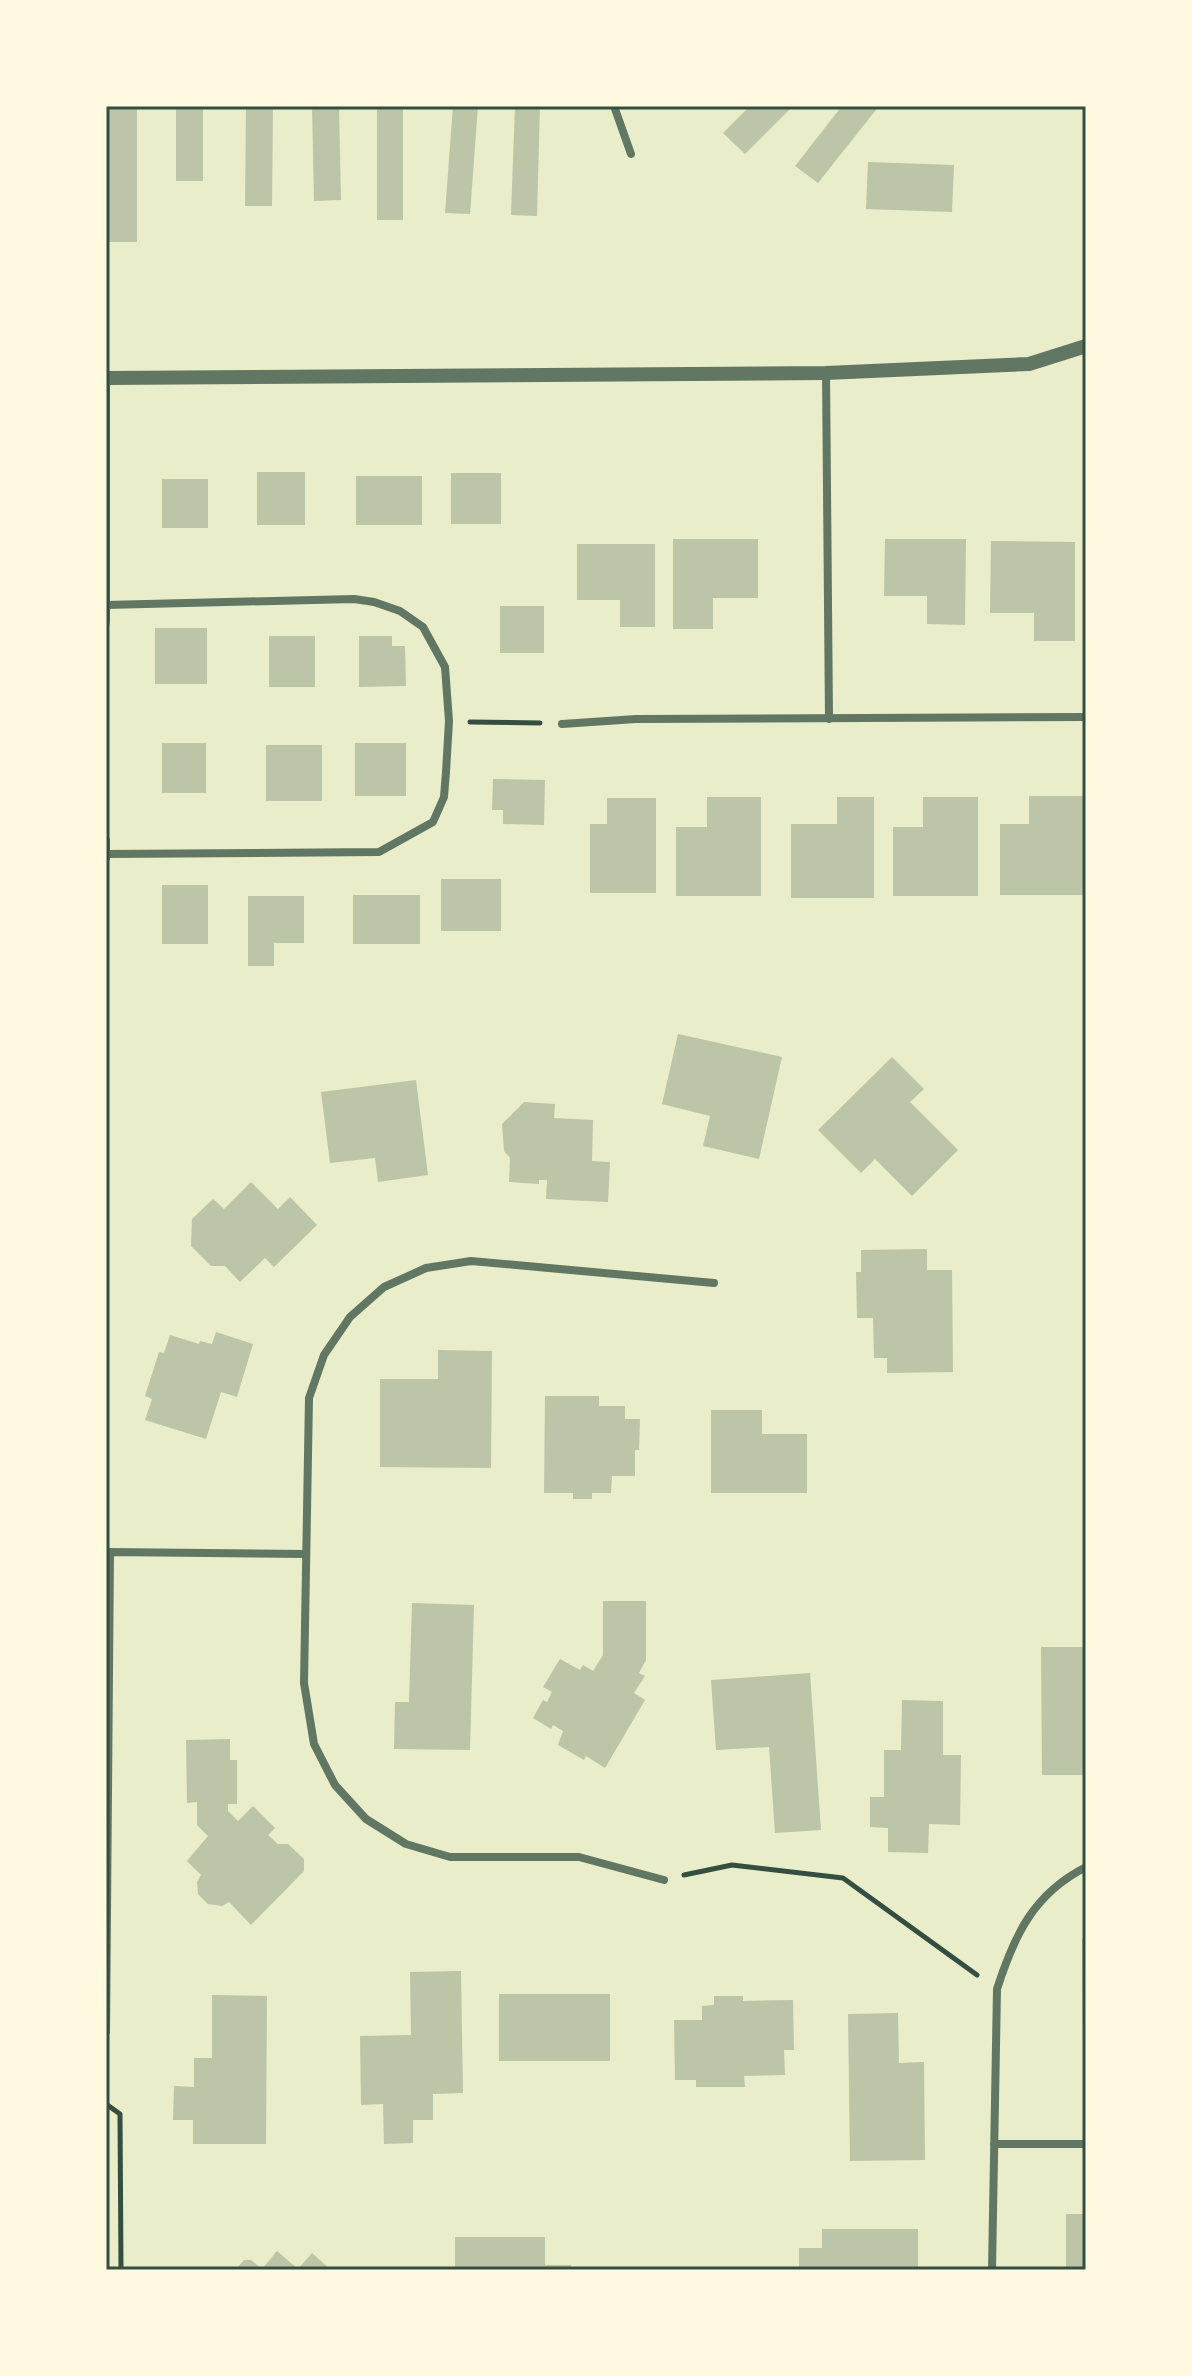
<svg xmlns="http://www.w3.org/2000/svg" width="1192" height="2376" font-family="'DejaVu Sans',sans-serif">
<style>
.building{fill:#bcc5a7}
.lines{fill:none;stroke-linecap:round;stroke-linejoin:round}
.path{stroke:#344e41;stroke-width:5}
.minor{stroke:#617663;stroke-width:8}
.tertiary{stroke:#617663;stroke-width:14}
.neatline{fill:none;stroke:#344e41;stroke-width:3}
</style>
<rect width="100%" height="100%" fill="#e9edc9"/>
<path class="building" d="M106 106H137V242H106Z
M176 106H203V181H176Z
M246 106H273L272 206H245Z
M312 106H339L341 200 314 201Z
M377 106H403V220H377Z
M453 106H478L470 214 445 213Z
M515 106H540L537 216 511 215Z
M750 106H793L745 154 723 133Z
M842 106H879L818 183 795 166Z
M868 162 954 165 952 212 866 209Z
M257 472H305V525H257Z
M451 473H501V524H451Z
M356 476H422V525H356Z
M162 479H208V528H162Z
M673 539H758V598H713V629H673Z
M885 539H966L965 625 927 624V596H884Z
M991 541 1075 542V641H1034V613H990Z
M577 544H655V627H620V600H577Z
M500 606H544V653H500Z
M155 628H207V684H155Z
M269 636H315V687H269Z
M359 636H392V646H405L406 686 359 687Z
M162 743H206V793H162Z
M355 743H406V796H355Z
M266 745H322V801H266Z
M493 779 545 780 544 825 503 824V810H492Z
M1029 796H1084V895H1000V824H1029Z
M707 797H761V896H676V827H707Z
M837 797H874V898H791V824H837Z
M923 797H978V896H893V827H923Z
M607 798H656V893H590V824H607Z
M441 879H501V931H441Z
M162 885H208V944H162Z
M353 895H420V944H353Z
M248 896H304V943H274V966H248Z
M678 1034 782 1057 759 1159 703 1146 710 1116 662 1104Z
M892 1057 924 1089 910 1102 958 1150 912 1196 875 1159 861 1173 818 1130Z
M416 1080 428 1175 378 1182 375 1158 330 1163 321 1092Z
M524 1102 555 1104 554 1118 593 1120 592 1161 610 1162 608 1202 546 1199 547 1180H539V1184L509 1182 510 1158 504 1151 502 1124Z
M251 1182 278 1209 290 1197 317 1225 274 1267 265 1258 240 1282 225 1266H211L191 1246 192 1219 213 1199 224 1209Z
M927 1249V1270H952L953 1372 887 1373V1358H874L873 1318H857L856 1272H861V1250Z
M216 1332 253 1344 237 1397 221 1392 206 1439 145 1420 152 1399 145 1396 159 1352 164 1353 170 1335 199 1344 200 1341 212 1344Z
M438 1350 492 1351 491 1468 380 1467V1379H438Z
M545 1396H599V1406H625V1419H640L639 1450H635V1476H612L611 1493H592V1499H573V1493H544Z
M711 1410H762V1434H807V1493H711Z
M603 1601H646V1660L639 1673 645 1676 634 1693 645 1700 605 1768 586 1756 584 1760 558 1745 563 1731 553 1725 551 1729 533 1718 543 1700 547 1702 552 1692 543 1687 560 1659 580 1670 583 1665 593 1671 603 1655Z
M412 1603 474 1605 470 1750 394 1749 395 1702H409Z
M1041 1647H1086V1775H1042Z
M810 1673 821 1830 775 1833 769 1747 716 1750 711 1680Z
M902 1700 943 1701V1755H961L960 1825 929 1824 928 1853 888 1852V1828L870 1827V1797H884V1750H901Z
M230 1739V1760H237V1804H228V1811L238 1821 253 1806 275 1828 268 1835 278 1844H288L304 1859V1871L251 1925 229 1902 222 1906 208 1904 198 1894 197 1882 201 1875 187 1861 208 1836 197 1825V1802L187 1803 186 1740Z
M1086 1938V2044H1083L1082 1939Z
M461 1971 463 2093 433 2094V2120H413V2143L384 2144 383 2104 361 2105 360 2036 411 2035 410 1972Z
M499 1994H610V2061H499Z
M212 1995 267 1996 266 2144H193V2120H173L174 2086 194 2087V2058H212Z
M714 1996H743V2001L793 2000 794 2050H784L785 2075 744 2076 745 2087H696V2080H675L674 2020H702V2006L714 2005Z
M898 2013 899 2063 924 2062 925 2160 850 2161 848 2014Z
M1066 2214H1086V2270H1066Z
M822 2229H918V2270H799V2248H822Z
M455 2237H545V2265H571V2270H455Z
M277 2251 298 2269 312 2253 331 2270H235L244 2260H251L262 2269Z"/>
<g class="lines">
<path class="path" d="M470 722 540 723
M684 1875 732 1865 843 1878 977 1975
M106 2104 120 2114 121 2270"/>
<path class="minor" d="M614 106 631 154
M826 373 829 719
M106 605 354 599 374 602 400 611 423 627 445 667 449 721 446 772 444 797 433 822 379 852 106 854
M106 622V378
M562 724 636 719 1086 717
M106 840V858
M107 1552 306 1554
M664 1880 579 1857H450L406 1844 366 1819 335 1785 314 1744 304 1683 309 1398 324 1355 350 1317 384 1287 426 1268 471 1261 714 1283
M106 2032 110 1552
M994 2144H1086
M992 2270 997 1989C1014 1936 1033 1894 1086 1867"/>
<path class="tertiary" d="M106 378 826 373 1029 364 1086 346"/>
</g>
<rect width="1192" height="2376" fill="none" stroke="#fefae0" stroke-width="216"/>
<rect x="108" y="108" width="976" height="2160" class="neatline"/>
</svg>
